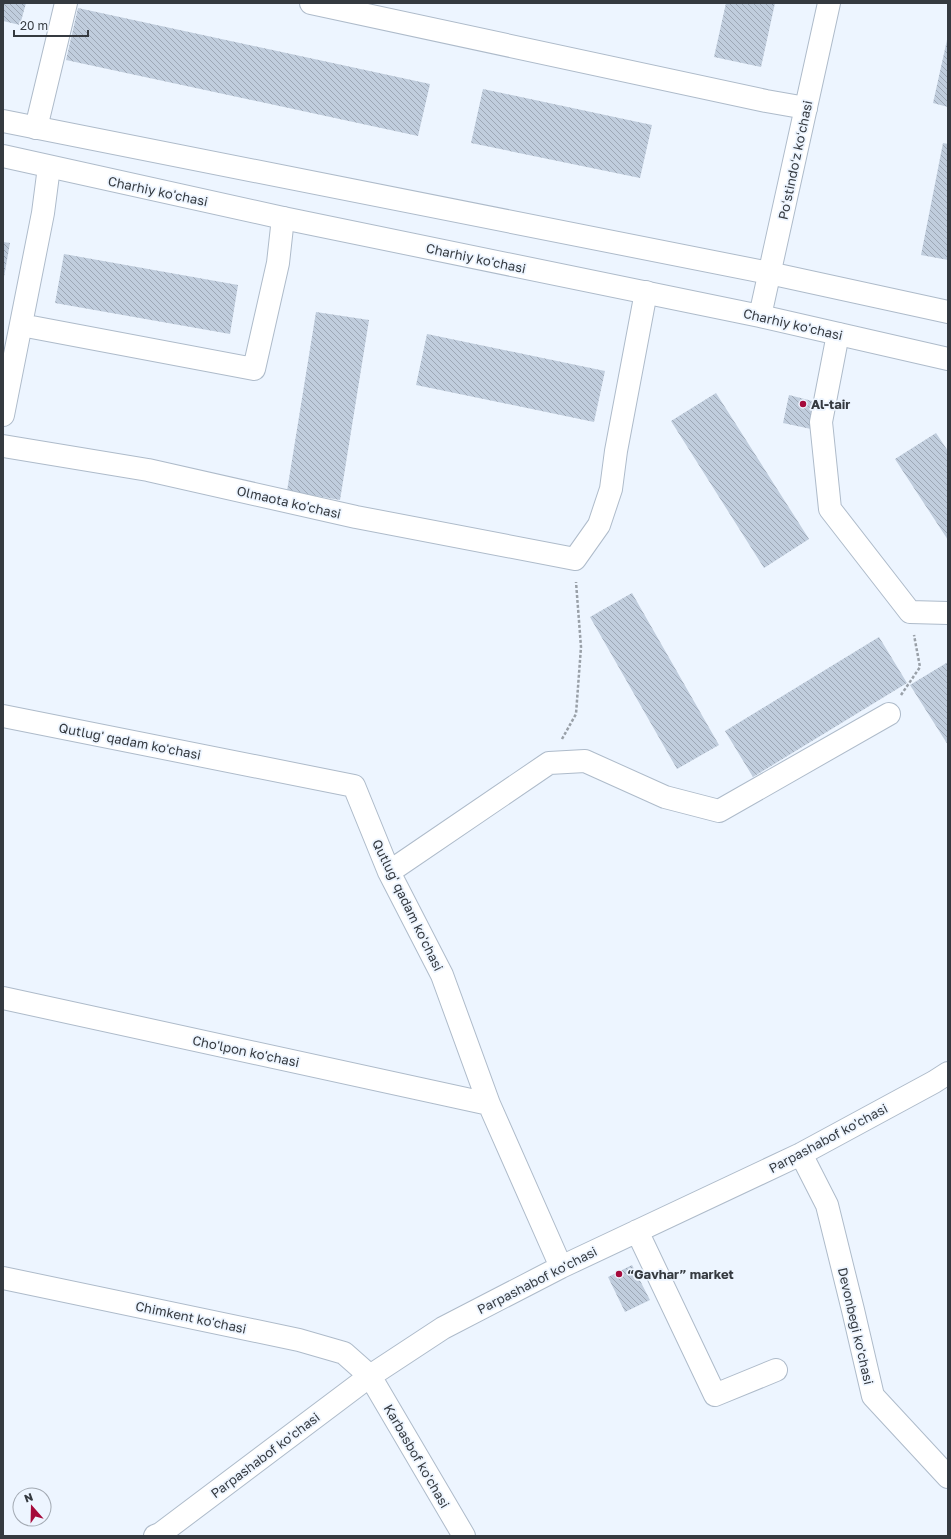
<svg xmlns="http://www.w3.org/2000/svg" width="951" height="1539" font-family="'Golos Text',sans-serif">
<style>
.building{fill:url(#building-back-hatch)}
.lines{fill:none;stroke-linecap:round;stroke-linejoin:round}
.minor-casing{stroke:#aebbca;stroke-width:24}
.major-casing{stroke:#aebbca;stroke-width:24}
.path{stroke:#99a0a8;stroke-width:2.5;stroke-dasharray:3 2;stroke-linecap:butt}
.minor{stroke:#fff;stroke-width:22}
.major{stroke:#fff;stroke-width:22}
.poi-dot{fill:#a50a3b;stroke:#edf5ff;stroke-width:1.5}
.labels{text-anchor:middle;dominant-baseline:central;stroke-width:3.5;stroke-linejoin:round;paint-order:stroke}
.street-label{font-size:13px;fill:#353a40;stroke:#edf5ff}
.poi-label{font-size:13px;font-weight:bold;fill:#353a40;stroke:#edf5ff;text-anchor:start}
</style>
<defs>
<pattern id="building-back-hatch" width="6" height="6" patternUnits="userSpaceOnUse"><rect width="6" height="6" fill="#c0cddd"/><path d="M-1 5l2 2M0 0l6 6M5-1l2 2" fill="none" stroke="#9da7b5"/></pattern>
</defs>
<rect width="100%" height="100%" fill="#edf5ff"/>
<path class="building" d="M3 3H26L20 25 3 21Z
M726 3H775L761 67 714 57Z
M78 8 430 84 418 136 66 60Z
M947 40H948V107L933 103Z
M483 89 652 125 640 178 471 143Z
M943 143 948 144V260L921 255Z
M3 242 10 243 4 277 3 276Z
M64 254 238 285 230 334 55 303Z
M316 312 369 320 340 500 287 491Z
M427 334 605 371 594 422 416 385Z
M716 393 809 539 764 568 671 421Z
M789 395 816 402 811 429 783 423Z
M936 433 948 451V540L895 459Z
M632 593 719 745 677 769 590 617Z
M879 637 907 683 753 777 725 731Z
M948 662V745L910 685Z
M632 1265 650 1300 625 1312 608 1277Z"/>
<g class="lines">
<g class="minor-casing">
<path id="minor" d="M311 3 766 101 806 108
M36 128 66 3
M21 325 254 369 278 263 283 218
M838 334 821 422 830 509 910 612 948 613
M3 415 43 213 49 167
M3 446 148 470 356 517 575 559 599 525 611 489 616 451 646 292
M3 716 354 786 389 872 442 975 489 1104 561 1267
M389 872 549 763 585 761 665 797 719 811 889 714
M3 998 489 1104
M801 1154 827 1205 853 1310 873 1396 948 1477
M637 1231 715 1395 776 1370
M3 1278 299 1340 344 1353 370 1376 464 1536
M155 1536 160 1534 370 1376 443 1328 561 1267 801 1154 934 1082 948 1073"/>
</g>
<g class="major-casing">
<path id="major" d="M3 121 769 273 948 312
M3 156 283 218 760 316 948 359
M760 316 829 3"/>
</g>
<path class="path" d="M901 695 920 667 914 635
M562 739 576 714 581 647 576 582"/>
<use href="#minor" class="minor"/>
<use href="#major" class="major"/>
</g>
<g class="poi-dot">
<circle cx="803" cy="404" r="4"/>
<circle cx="619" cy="1274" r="4"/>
</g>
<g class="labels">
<g class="street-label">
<text transform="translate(795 160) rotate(-78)">Poʻstindoʻz koʻchasi</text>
<text transform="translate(158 191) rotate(12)">Charhiy ko'chasi</text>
<text transform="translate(476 258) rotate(12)">Charhiy ko'chasi</text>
<text transform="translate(793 324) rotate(13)">Charhiy ko'chasi</text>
<text transform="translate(289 502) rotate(13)">Olmaota ko'chasi</text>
<text transform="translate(130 741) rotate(11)">Qutlug' qadam ko'chasi</text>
<text transform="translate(408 905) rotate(64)">Qutlug' qadam ko'chasi</text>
<text transform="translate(246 1051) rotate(12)">Cho'lpon ko'chasi</text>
<text transform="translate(828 1138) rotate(-28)">Parpashabof ko'chasi</text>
<text transform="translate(537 1280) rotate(-27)">Parpashabof ko'chasi</text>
<text transform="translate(191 1317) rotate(12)">Chimkent ko'chasi</text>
<text transform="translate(856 1326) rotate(77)">Devonbegi ko'chasi</text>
<text transform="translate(265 1455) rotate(-37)">Parpashabof ko'chasi</text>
<text transform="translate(417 1456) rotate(60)">Karbasbof ko'chasi</text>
</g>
<g class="poi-label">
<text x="811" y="404">Al-tair</text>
<text x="627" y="1274">“Gavhar” market</text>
</g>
</g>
<rect width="951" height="1539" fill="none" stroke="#353a40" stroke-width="8"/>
<g transform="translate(32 1507) rotate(340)"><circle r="19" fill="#edf5ff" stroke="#a3aab3"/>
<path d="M0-3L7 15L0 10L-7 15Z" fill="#a50a3b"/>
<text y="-6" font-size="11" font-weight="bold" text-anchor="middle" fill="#353a40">N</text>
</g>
<path d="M14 30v6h74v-6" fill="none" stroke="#353a40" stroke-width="2"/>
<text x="20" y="30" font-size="12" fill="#353a40" stroke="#edf5ff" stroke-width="3" paint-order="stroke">20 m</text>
</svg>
